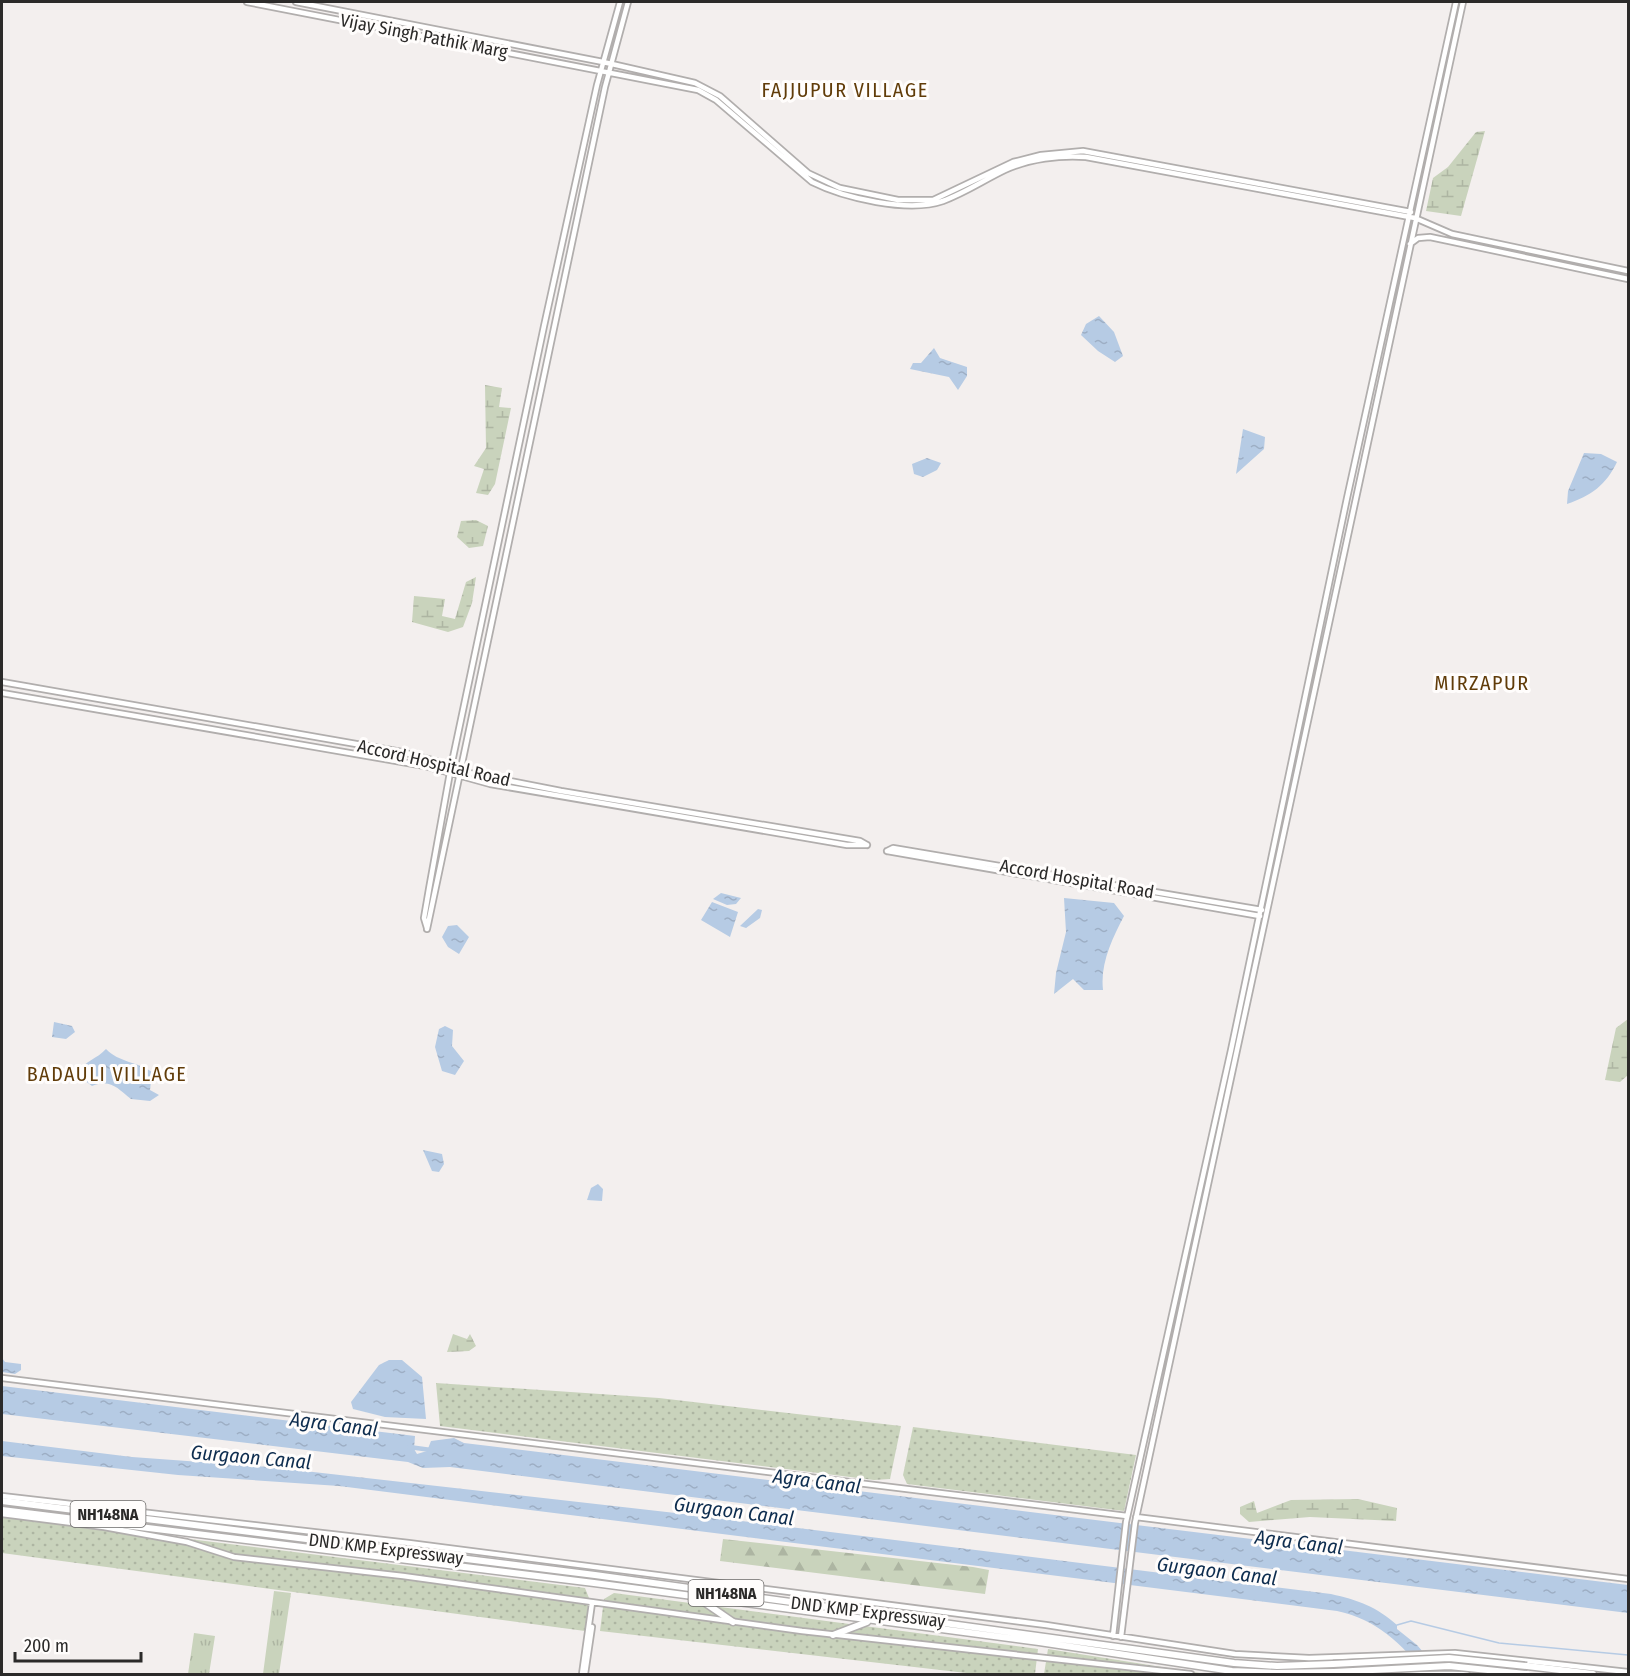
<svg xmlns="http://www.w3.org/2000/svg" width="1630" height="1676" font-family="'Fira Sans Condensed',sans-serif">
<style>
.grass{fill:url(#grass-dots)}
.forest{fill:url(#forest-firs)}
.wetland{fill:url(#wetland-marsh)}
.park{fill:url(#park-tufts)}
.water{fill:url(#water-ripples)}
.lines{fill:none;stroke-linecap:round;stroke-linejoin:round}
.stream{stroke:#b6cbe4;stroke-width:1.5}
.canal{stroke:#b6cbe4;stroke-width:4.5}
.tertiary-casing{stroke:#b1aead;stroke-width:8}
.secondary-casing{stroke:#b1aead;stroke-width:8}
.trunk-casing{stroke:#b1aead;stroke-width:9}
.tertiary{stroke:#fff;stroke-width:4.5}
.secondary{stroke:#fff;stroke-width:5}
.trunk{stroke:#fff;stroke-width:6}
.trunk-bridge-casing{stroke:#b1aead;stroke-width:9;stroke-linecap:butt}
.trunk-bridge{stroke:#fff;stroke-width:6}
.labels{text-anchor:middle;dominant-baseline:central;stroke-width:6;stroke-linejoin:round;paint-order:stroke}
.shield{fill:#fffdfc;stroke:#6b6968;stroke-width:1.5}
.shield-label{font-size:16px;font-weight:bold;fill:#2b2a29}
.street-label{font-size:18px;fill:#2b2a29;stroke:#fffdfc}
.neighbourhood-label{font-size:20px;letter-spacing:1.5px;fill:#613c09;stroke:#fffdfc}
.water-label{font-size:20px;font-style:italic;fill:#0e2d4f;stroke:#fffdfc}
</style>
<defs>
<pattern id="grass-dots" width="8" height="8" patternUnits="userSpaceOnUse" patternTransform="scale(1.5)"><rect width="8" height="8" fill="#c9d3bc"/><path d="M2 2h.1M6 6h.1" fill="none" stroke="#adb5a2" stroke-width="1.8" stroke-linecap="round"/></pattern>
<pattern id="forest-firs" width="22" height="20" patternUnits="userSpaceOnUse" patternTransform="scale(1.5)"><rect width="22" height="20" fill="#c9d3bc"/><path d="M5 1l3.5 6h-7zM16 11l3.5 6h-7z" fill="#adb5a2"/></pattern>
<pattern id="wetland-marsh" width="20" height="14" patternUnits="userSpaceOnUse" patternTransform="scale(1.5)"><rect width="20" height="14" fill="#c9d3bc"/><path d="M1 5h8M5 5V1M11 12h8M15 12V8" fill="none" stroke="#adb5a2"/></pattern>
<pattern id="park-tufts" width="24" height="20" patternUnits="userSpaceOnUse" patternTransform="scale(1.5)"><rect width="24" height="20" fill="#c9d3bc"/><path d="M3 7l-1-3M5 7V3M7 7l1-3M15 17l-1-3M17 17v-4M19 17l1-3" fill="none" stroke="#adb5a2"/></pattern>
<pattern id="water-ripples" width="26" height="14" patternUnits="userSpaceOnUse" patternTransform="scale(1.5)"><rect width="26" height="14" fill="#b6cbe4"/><path d="M2 4q2-2 4 0t4 0M15 11q2-2 4 0t4 0" fill="none" stroke="#9daec4"/></pattern>
</defs>
<rect width="100%" height="100%" fill="#f3efee"/>
<path class="grass" d="M436 1383 659 1398 901 1426 890 1479 874 1480 440 1426Z
M913 1427 1136 1455 1124 1511 907 1484 903 1475Z
M2 1516 585 1588 589 1598 585 1631 2 1553Z
M614 1593 1038 1649 1035 1674H975L600 1631 604 1599Z
M1048 1649 1206 1674H1044Z"/>
<path class="forest" d="M723 1539 973 1567 989 1570 985 1594 720 1561Z"/>
<path class="wetland" d="M1485 131 1461 216 1426 211 1433 178 1448 167 1476 132Z
M485 385 502 388 499 407 511 408 495 484 488 495 476 493 484 469 474 466 486 448Z
M476 520 488 526 483 546 469 548 457 537 461 521Z
M476 577 472 603 463 627 448 632 412 622 414 596 445 599 442 616 455 619 466 582Z
M1628 1019V1075L1620 1082 1605 1080 1616 1028Z
M453 1334 467 1339 470 1334 476 1346 469 1351 447 1352Z
M1358 1499 1397 1508 1396 1521 1310 1517 1249 1522 1240 1514V1507L1254 1501 1257 1513 1291 1500Z"/>
<path class="park" d="M274 1591 291 1593 279 1674H263Z
M194 1633 215 1636 209 1674H188Z"/>
<path class="water" d="M1099 316 1114 332 1123 356 1115 362 1098 351 1081 335 1086 324Z
M934 348 940 358 967 367V376L958 390 949 377 910 369 913 363H921Z
M1243 429 1265 437 1264 449 1236 474Z
M1584 453 1601 454 1617 462C1606 485 1591 496 1567 504L1568 491Z
M927 458 941 463 937 470 923 477 914 474 912 464Z
M721 893 741 898 736 904 727 905 713 899Z
M1064 898 1114 903 1124 916C1112 939 1100 964 1103 990H1084L1073 979 1054 994 1056 973 1066 932Z
M712 902 738 912 730 937 701 920Z
M758 909 762 910 760 918 746 928 740 926Z
M457 925 469 937 459 954 448 947 442 937 448 926Z
M54 1022 72 1026 75 1032 66 1039 52 1037Z
M445 1026 453 1030 452 1046 464 1061 455 1075 442 1071 435 1047 439 1029Z
M106 1049C118 1062 138 1062 152 1072L150 1090 159 1095 150 1101 131 1099C117 1088 111 1079 92 1086L76 1074C86 1060 97 1059 106 1049Z
M423 1150 442 1154 444 1164 439 1172 432 1171Z
M598 1184 603 1189 602 1201 587 1200 591 1188Z
M2 1358 5 1362 21 1364V1370L15 1374 2 1372Z
M389 1360H402L422 1377 426 1419 385 1417 353 1409 351 1402 379 1365Z
M2 1386 415 1436 414 1449 417 1454 427 1451 431 1441 454 1438 464 1443 1628 1585V1613L450 1467 423 1468 408 1462 2 1414Z
M2 1441 132 1457 269 1467 693 1515 1331 1594C1358 1600 1377 1607 1397 1625V1629L1417 1645 1442 1674H1426C1402 1644 1376 1619 1337 1611L339 1486 178 1475 2 1456Z"/>
<g class="lines">
<path class="stream" d="M1397 1625 1411 1621 1499 1643 1628 1655"/>
<path class="canal" d="M409 1447 431 1450"/>
<g class="tertiary-casing">
<path id="tertiary" d="M247 2 698 90 716 100 812 182C844 198 908 213 943 201 965 193 984 180 1005 170 1029 159 1060 155 1086 157L1415 218 1452 234 1628 271
M296 2 603 62 695 83 720 96 808 173 840 188 898 200H933L1013 162 1041 155 1083 151 1411 212
M1410 244 1418 238 1430 237 1628 279
M2 682 402 752 436 761 459 771 561 791 860 841 867 845
M2 693 425 766 490 784 847 845H867
M887 851 893 848 1262 910
M887 851 1260 916
M427 928 424 918 429 889 451 767 544 326 597 85 620 2
M427 929 605 87 628 2
M2 1378 1127 1516
M2 1496 409 1543 1046 1625 1235 1654 1309 1658 1455 1653 1628 1672
M2 1514 104 1527 187 1542 234 1557 403 1576 802 1631 1191 1674
M1136 1517 1628 1579
M1113 1636 1126 1522 1231 1050 1347 498 1456 2
M1121 1637 1135 1523 1463 2
M582 1674 592 1603
M585 1674 592 1627
M1395 1674H1467"/>
</g>
<g class="secondary-casing">
<path id="secondary" d="M1462 1674H1463"/>
</g>
<g class="trunk-casing">
<path id="trunk" d="M2 1501 595 1575 1234 1663 1277 1666 1333 1664
M2 1510 594 1583 1039 1642 1232 1671 1277 1673 1334 1672
M701 1600 733 1622
M833 1635 867 1622
M1527 1666 1593 1674"/>
</g>
<use href="#tertiary" class="tertiary"/>
<use href="#secondary" class="secondary"/>
<use href="#trunk" class="trunk"/>
<g class="trunk-bridge-casing">
<path id="trunk-bridge" d="M1333 1664 1449 1658 1527 1666
M1334 1672 1449 1666 1527 1674"/>
</g>
<use href="#trunk-bridge" class="trunk-bridge"/>
</g>
<g class="labels">
<g class="shield">
<rect x="70.5" y="1501" width="75" height="26" rx="4.5"/>
<rect x="688.5" y="1580" width="75" height="26" rx="4.5"/>
</g>
<g class="shield-label">
<text x="108" y="1514">NH148NA</text>
<text x="726" y="1593">NH148NA</text>
</g>
<g class="street-label">
<text transform="translate(424 36) rotate(11)">Vijay Singh Pathik Marg</text>
<text transform="translate(434 763) rotate(13)">Accord Hospital Road</text>
<text transform="translate(1077 879) rotate(10)">Accord Hospital Road</text>
<text transform="translate(386 1549) rotate(7)">DND KMP Expressway</text>
<text transform="translate(868 1612) rotate(7)">DND KMP Expressway</text>
</g>
<g class="neighbourhood-label">
<text x="845" y="90">FAJJUPUR VILLAGE</text>
<text x="1482" y="683">MIRZAPUR</text>
<text x="107" y="1074">BADAULI VILLAGE</text>
</g>
<g class="water-label">
<text transform="translate(334 1424) rotate(7)">Agra Canal</text>
<text transform="translate(251 1457) rotate(5)">Gurgaon Canal</text>
<text transform="translate(817 1481) rotate(7)">Agra Canal</text>
<text transform="translate(734 1511) rotate(7)">Gurgaon Canal</text>
<text transform="translate(1299 1542) rotate(7)">Agra Canal</text>
<text transform="translate(1217 1571) rotate(7)">Gurgaon Canal</text>
</g>
</g>
<rect width="1630" height="1676" fill="none" stroke="#2b2a29" stroke-width="6"/>
<path d="M15 1652v9h126v-9" fill="none" stroke="#2b2a29" stroke-width="3"/>
<text x="24" y="1652" font-size="18" fill="#2b2a29" stroke="#fffdfc" stroke-width="4.5" paint-order="stroke">200 m</text>
</svg>
